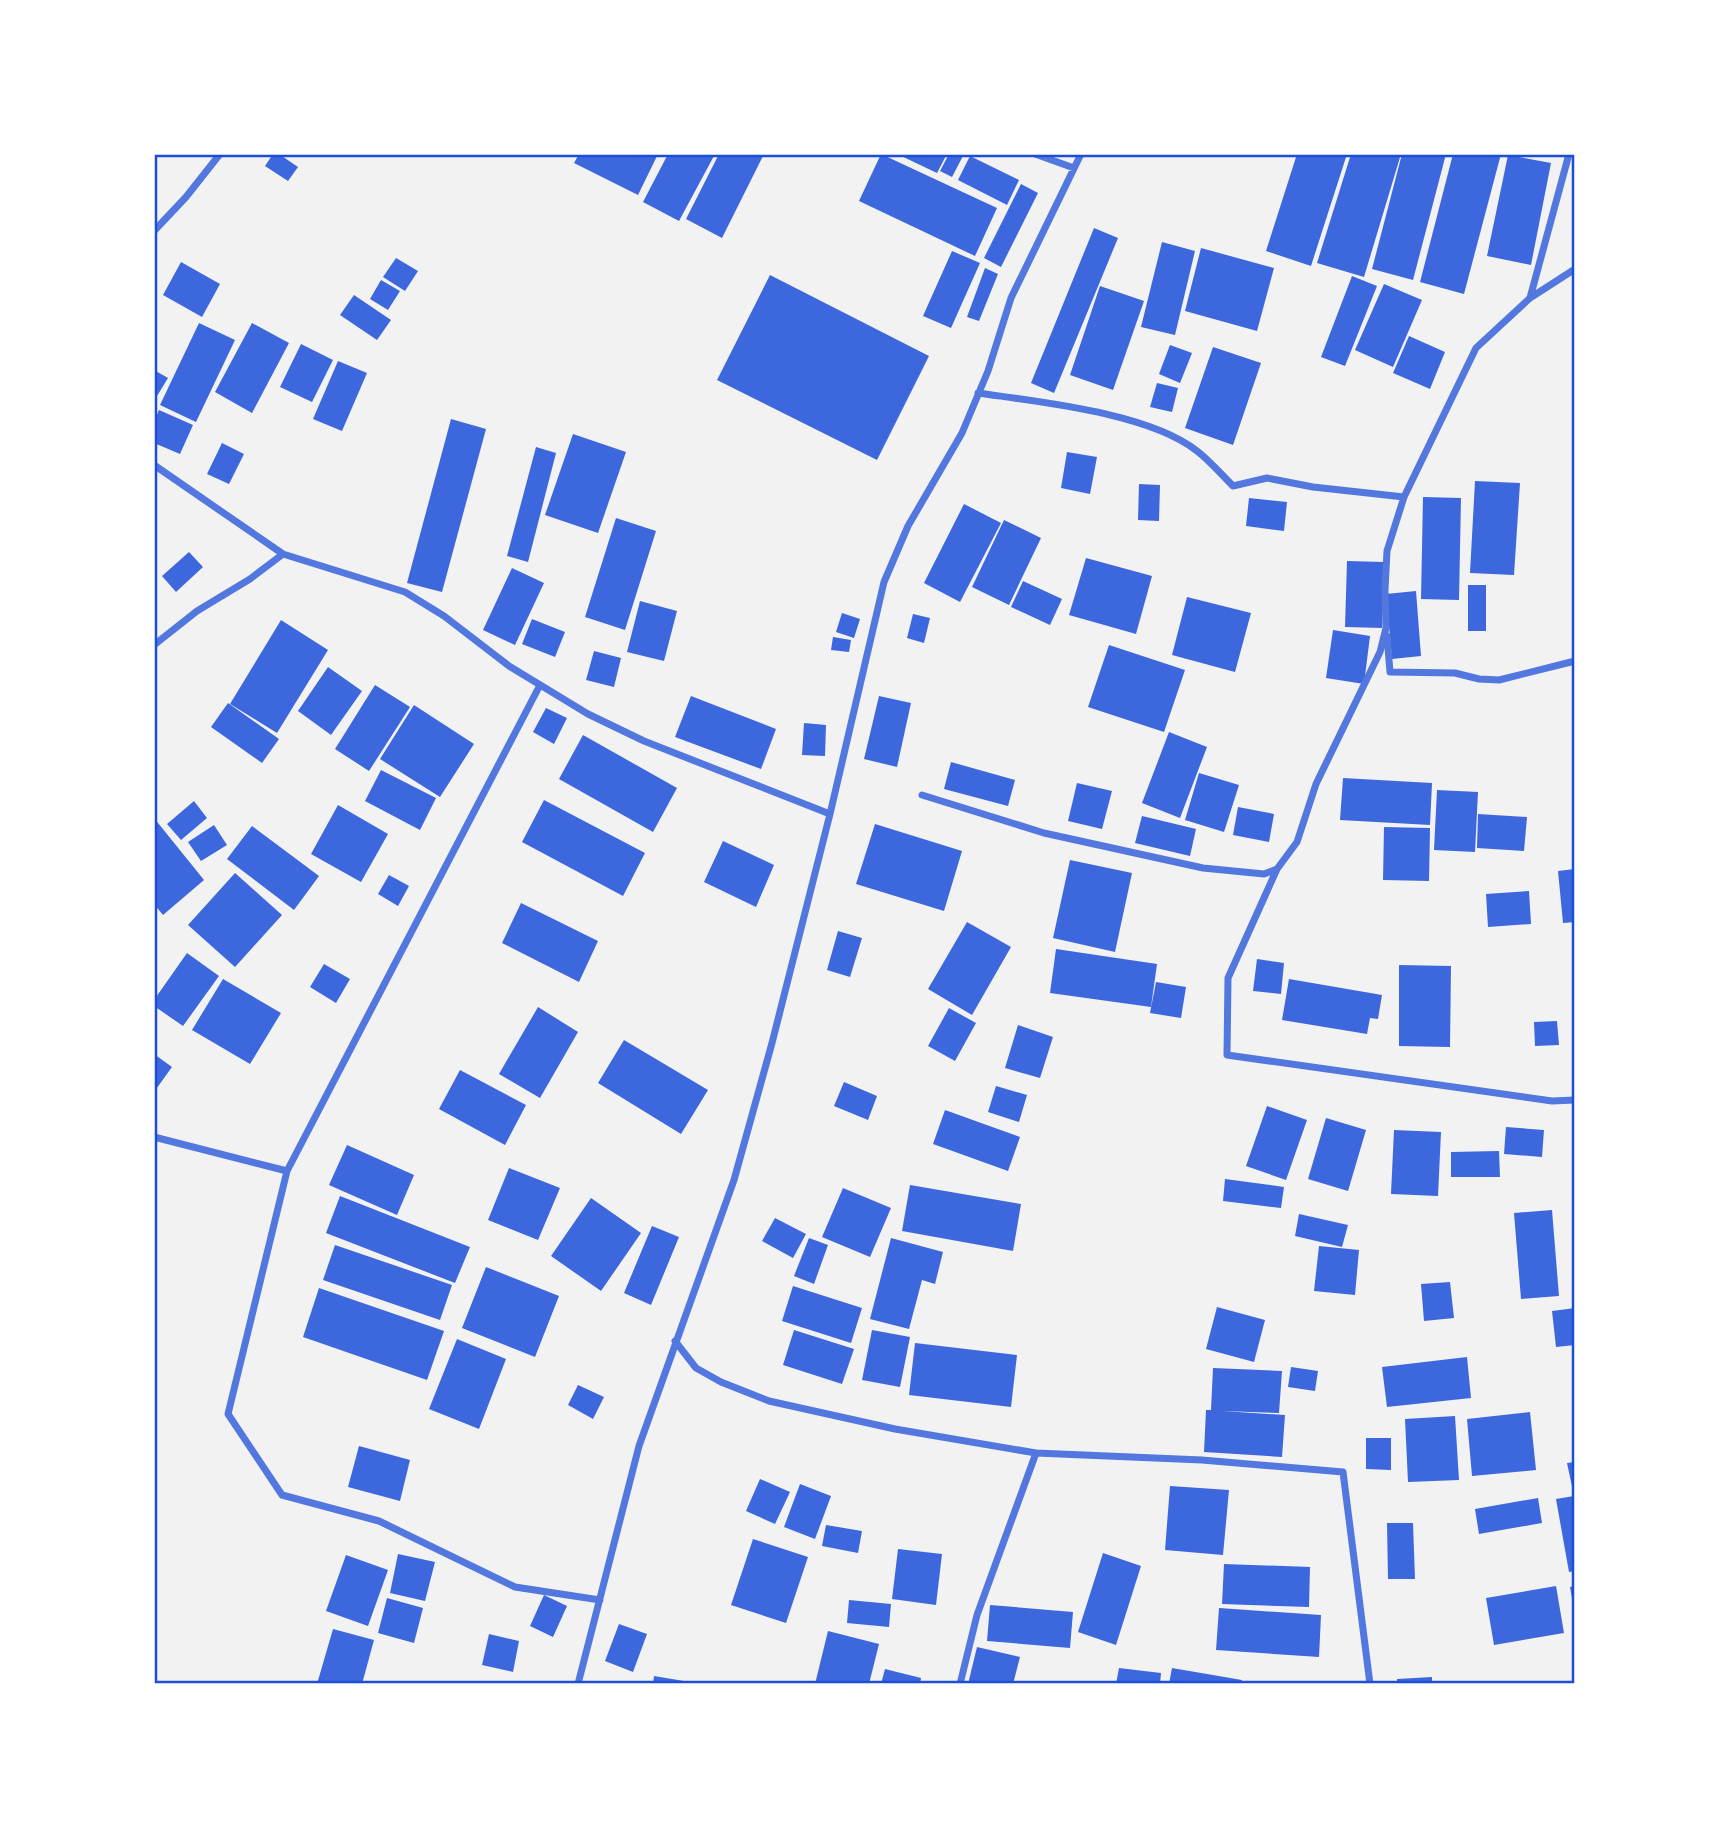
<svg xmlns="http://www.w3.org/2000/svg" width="1729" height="1838" font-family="Cabin,sans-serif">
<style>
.building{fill:#3d67dc}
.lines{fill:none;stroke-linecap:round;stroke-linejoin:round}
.minor{stroke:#5277de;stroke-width:7}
.neatline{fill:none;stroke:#1d4ed8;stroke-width:2.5}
</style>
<rect width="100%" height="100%" fill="#f2f2f2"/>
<path class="building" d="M273 154H279L298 167 288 181 265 166Z
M579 154H658L638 195 574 163Z
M668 154H715L679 221 643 202Z
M719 154H764L722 238 686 219Z
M881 154 997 208 975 256 859 201Z
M897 154H947L937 173Z
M949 154H964L952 177 940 171Z
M1297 154H1347L1311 266 1266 251Z
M1351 154H1401L1364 277 1317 263Z
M1402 154H1446L1413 280 1372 269Z
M1453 154H1501L1464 294 1420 282Z
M1508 155 1551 163 1531 265 1487 256Z
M970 156 1019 180 1007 205 958 180Z
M1021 184 1038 193 1001 267 984 258Z
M1094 228 1118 238 1054 393 1031 383Z
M1162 242 1195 251 1175 335 1141 327Z
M1201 248 1274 268 1257 331 1185 311Z
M952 251 980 263 951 328 923 316Z
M396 258 418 271 405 291 383 277Z
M181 262 220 284 202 317 163 295Z
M985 268 998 274 979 321 967 317Z
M770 275 929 356 877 460 717 380Z
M1352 276 1377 286 1345 366 1321 357Z
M381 280 400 291 388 310 370 299Z
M1384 284 1422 300 1393 367 1355 350Z
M1100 286 1144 301 1113 390 1070 375Z
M354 295 391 320 377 340 340 315Z
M199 323 235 340 196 422 160 405Z
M252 323 289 343 252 413 215 392Z
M1409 336 1445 352 1430 389 1393 373Z
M301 344 333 360 312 402 280 387Z
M1170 345 1192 353 1180 383 1159 374Z
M1213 347 1261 363 1233 445 1185 428Z
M338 361 367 373 342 431 313 419Z
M154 370 168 378 154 401Z
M1157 383 1178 388 1172 412 1150 407Z
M159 410 193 425 180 454 154 443V422Z
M451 419 486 429 442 592 407 583Z
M573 434 626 452 598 533 545 515Z
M222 443 244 454 229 484 207 474Z
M536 447 556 453 528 562 507 556Z
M1067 452 1097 457 1090 494 1061 488Z
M1475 481 1520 483 1514 575 1470 573Z
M1139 484 1160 485 1159 521 1138 520Z
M1423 497 1461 498 1459 600 1421 599Z
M1249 498 1287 502 1284 531 1246 526Z
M964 504 1001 523 960 602 924 583Z
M616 518 656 531 625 630 585 617Z
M1004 520 1041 538 1009 605 972 587Z
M189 552 203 567 176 592 162 576Z
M1086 558 1152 576 1136 634 1069 615Z
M1347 561 1384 562 1382 628 1345 627Z
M512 568 544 583 515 645 483 630Z
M1023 581 1062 599 1050 625 1011 607Z
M1468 585H1486V631H1468Z
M1416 591 1421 656 1392 659 1386 594Z
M1187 597 1251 613 1235 672 1172 655Z
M640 601 677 611 664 661 627 652Z
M842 613 860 619 854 638 836 632Z
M913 614 930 618 924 643 907 638Z
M532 619 565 632 555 657 522 644Z
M281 620 328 650 277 733 230 704Z
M1333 630 1370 636 1364 684 1326 678Z
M833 637 851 640 849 652 831 650Z
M1109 645 1185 670 1164 732 1088 707Z
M594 651 621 658 614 687 586 680Z
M328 667 362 691 331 735 298 711Z
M375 685 410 707 369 771 335 749Z
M691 696 776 729 761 769 675 737Z
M879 696 911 703 897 767 864 759Z
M228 703 279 739 262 763 211 727Z
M414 705 474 744 440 797 380 759Z
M546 708 567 718 554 744 533 732Z
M804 723 826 725 825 756 802 755Z
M1169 732 1207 747 1180 818 1142 803Z
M583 735 677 788 653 832 559 779Z
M951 762 1015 780 1008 806 944 789Z
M381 770 436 798 420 830 365 801Z
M1199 773 1239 785 1224 832 1185 820Z
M1343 778 1432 783 1430 825 1340 820Z
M1077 783 1112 791 1102 829 1068 821Z
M1437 790 1478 792 1475 852 1434 850Z
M544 800 645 853 623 896 522 842Z
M194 801 207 818 181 840 167 824Z
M338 805 388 834 361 882 311 854Z
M1238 807 1274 814 1269 842 1233 835Z
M1478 814 1527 817 1524 851 1477 848Z
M1142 816 1196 829 1190 856 1135 843Z
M154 818 204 880 163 915 154 904Z
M875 824 962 851 944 911 856 884Z
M214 825 227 845 201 861 188 842Z
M252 826 319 876 294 910 227 859Z
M1384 827 1430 828 1429 881 1383 880Z
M723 841 774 865 756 907 704 882Z
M1070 860 1132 873 1115 952 1053 938Z
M1575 869V922L1563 923 1558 871Z
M235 873 282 915 235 967 188 925Z
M389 875 409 886 398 906 378 894Z
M1529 891 1531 924 1488 927 1486 894Z
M521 903 598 941 579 982 502 943Z
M967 922 1011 947 972 1015 928 989Z
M838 931 862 938 850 977 827 970Z
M1056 949 1157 964 1151 1007 1050 993Z
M187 953 219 976 183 1026 154 1006V1000Z
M1257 959 1284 963 1281 994 1253 991Z
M324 964 350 979 336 1003 310 987Z
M1399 965 1451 966 1450 1047 1399 1046Z
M223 979 281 1013 250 1064 192 1030Z
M1289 979 1382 995 1378 1019 1370 1018 1367 1034 1282 1020Z
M1156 982 1186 987 1181 1018 1150 1013Z
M538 1007 578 1032 540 1098 499 1074Z
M949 1008 976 1023 955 1061 928 1046Z
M1557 1021 1559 1045 1535 1046 1534 1022Z
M1018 1025 1053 1037 1040 1078 1005 1068Z
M624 1040 708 1090 681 1134 598 1083Z
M154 1054 172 1067 154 1092Z
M460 1070 526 1105 505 1145 439 1109Z
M844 1082 877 1096 868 1120 834 1106Z
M996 1086 1027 1095 1019 1122 988 1112Z
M1267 1106 1307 1120 1286 1180 1246 1166Z
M945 1110 1020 1137 1008 1171 933 1144Z
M1326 1118 1366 1130 1348 1191 1308 1179Z
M1506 1127 1544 1130 1542 1157 1504 1154Z
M1394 1130 1441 1132 1438 1196 1391 1194Z
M347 1145 414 1175 397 1215 329 1185Z
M1499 1151 1500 1177H1451V1152Z
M509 1168 560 1188 538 1240 488 1220Z
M1225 1179 1284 1187 1281 1208 1223 1201Z
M910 1185 1021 1204 1013 1251 902 1231Z
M843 1188 891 1208 870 1257 822 1237Z
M340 1196 470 1247 455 1283 326 1233Z
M591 1198 641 1233 601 1291 551 1256Z
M1552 1210 1559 1296 1521 1299 1514 1213Z
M1299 1214 1348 1225 1342 1247 1295 1236Z
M775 1218 806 1234 793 1258 762 1241Z
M652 1226 679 1237 651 1305 624 1293Z
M809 1238 828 1245 814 1284 794 1276Z
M891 1238 943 1252 935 1284 922 1280 909 1329 870 1319Z
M335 1245 452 1285 440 1320 323 1280Z
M1319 1246 1359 1250 1355 1295 1314 1291Z
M486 1267 559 1296 535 1357 462 1328Z
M1450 1282 1454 1318 1424 1321 1421 1284Z
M793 1286 862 1308 851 1343 782 1321Z
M319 1288 444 1331 427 1380 303 1337Z
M1217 1307 1265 1320 1254 1362 1206 1349Z
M1575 1308V1345L1556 1347 1552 1311Z
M794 1330 854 1349 842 1384 783 1365Z
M872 1330 910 1337 900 1387 862 1380Z
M457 1339 506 1359 479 1429 429 1409Z
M915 1343 1017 1355 1011 1407 909 1395Z
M1467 1357 1471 1398 1387 1407 1382 1367Z
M1291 1367 1318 1371 1315 1391 1288 1387Z
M1213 1368 1282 1371 1279 1413 1222 1411 1285 1415 1282 1457 1204 1452 1206 1410H1211Z
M578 1385 604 1397 593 1419 568 1405Z
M1530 1412 1536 1470 1472 1476 1467 1419Z
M1455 1416 1459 1480 1408 1482 1405 1419Z
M1366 1438H1391V1470L1366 1469Z
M359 1446 410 1460 400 1501 348 1487Z
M1575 1462V1571L1569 1572 1556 1499 1574 1496 1567 1463Z
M760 1479 790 1492 775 1524 746 1511Z
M800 1484 831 1496 815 1539 784 1527Z
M1170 1486 1229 1490 1223 1555 1165 1550Z
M1538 1498 1542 1523 1479 1534 1475 1509Z
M1387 1523H1413L1415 1579H1388Z
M826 1525 862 1531 858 1553 822 1546Z
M753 1539 808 1557 786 1623 731 1605Z
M898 1549 942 1554 936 1605 892 1599Z
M1103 1553 1141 1566 1116 1645 1078 1632Z
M398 1554 435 1562 425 1601 390 1593Z
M346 1555 388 1570 368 1626 326 1611Z
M1224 1564 1310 1567 1309 1607 1222 1604Z
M1556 1586 1564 1633 1494 1645 1486 1598Z
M1575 1586V1609H1574L1570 1587Z
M544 1595 567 1606 553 1637 530 1626Z
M387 1598 423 1608 414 1643 378 1633Z
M849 1600 891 1604 889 1627 847 1623Z
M990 1605 1073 1612 1070 1648 987 1641Z
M1219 1608 1321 1615 1319 1657 1216 1650Z
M619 1624 647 1634 633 1672 605 1661Z
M333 1629 374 1640 362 1684H317Z
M828 1631 879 1644 869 1684H815Z
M489 1634 519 1641 513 1672 482 1665Z
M977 1647 1020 1657 1013 1684H968Z
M1119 1668 1161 1673 1160 1684H1116Z
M1172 1668 1242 1680 1241 1684H1169Z
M885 1669 921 1678 920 1684H881Z
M654 1676 696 1683V1684H653Z
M1432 1677V1684H1397V1679Z"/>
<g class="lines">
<path class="minor" d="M1035 154 1074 168
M1569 154 1530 298 1476 348 1404 497 1387 551 1385 590 1386 628 1380 652 1316 784 1297 842 1277 869 1228 978 1227 1055 1552 1101 1575 1100
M154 231 186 197 220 154
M1530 298 1575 269
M978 393C1040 402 1149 413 1197 451 1210 461 1221 474 1233 486L1267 478 1313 487 1404 497
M154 465 283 554 405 592 444 616 509 666 588 714 644 741 830 814
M1387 636 1390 672 1455 673 1479 679 1499 680 1575 661
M154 645 197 611 250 579 283 554
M922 795 1044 833 1203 868 1264 874 1277 869
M154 1137 287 1171 228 1414 282 1495 379 1521 515 1587 600 1600
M287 1171 540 685
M675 1341 696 1368 721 1382 769 1401 895 1429 1036 1453 1202 1460 1343 1472 1370 1684
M578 1684 639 1446 734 1180 772 1043 830 814 884 582 908 526 962 433 988 371 1011 298 1081 154
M960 1684 977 1615 1036 1453"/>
</g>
<rect width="1729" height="1838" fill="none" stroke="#ffffff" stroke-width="312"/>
<rect x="156" y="156" width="1417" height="1526" class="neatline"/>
</svg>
